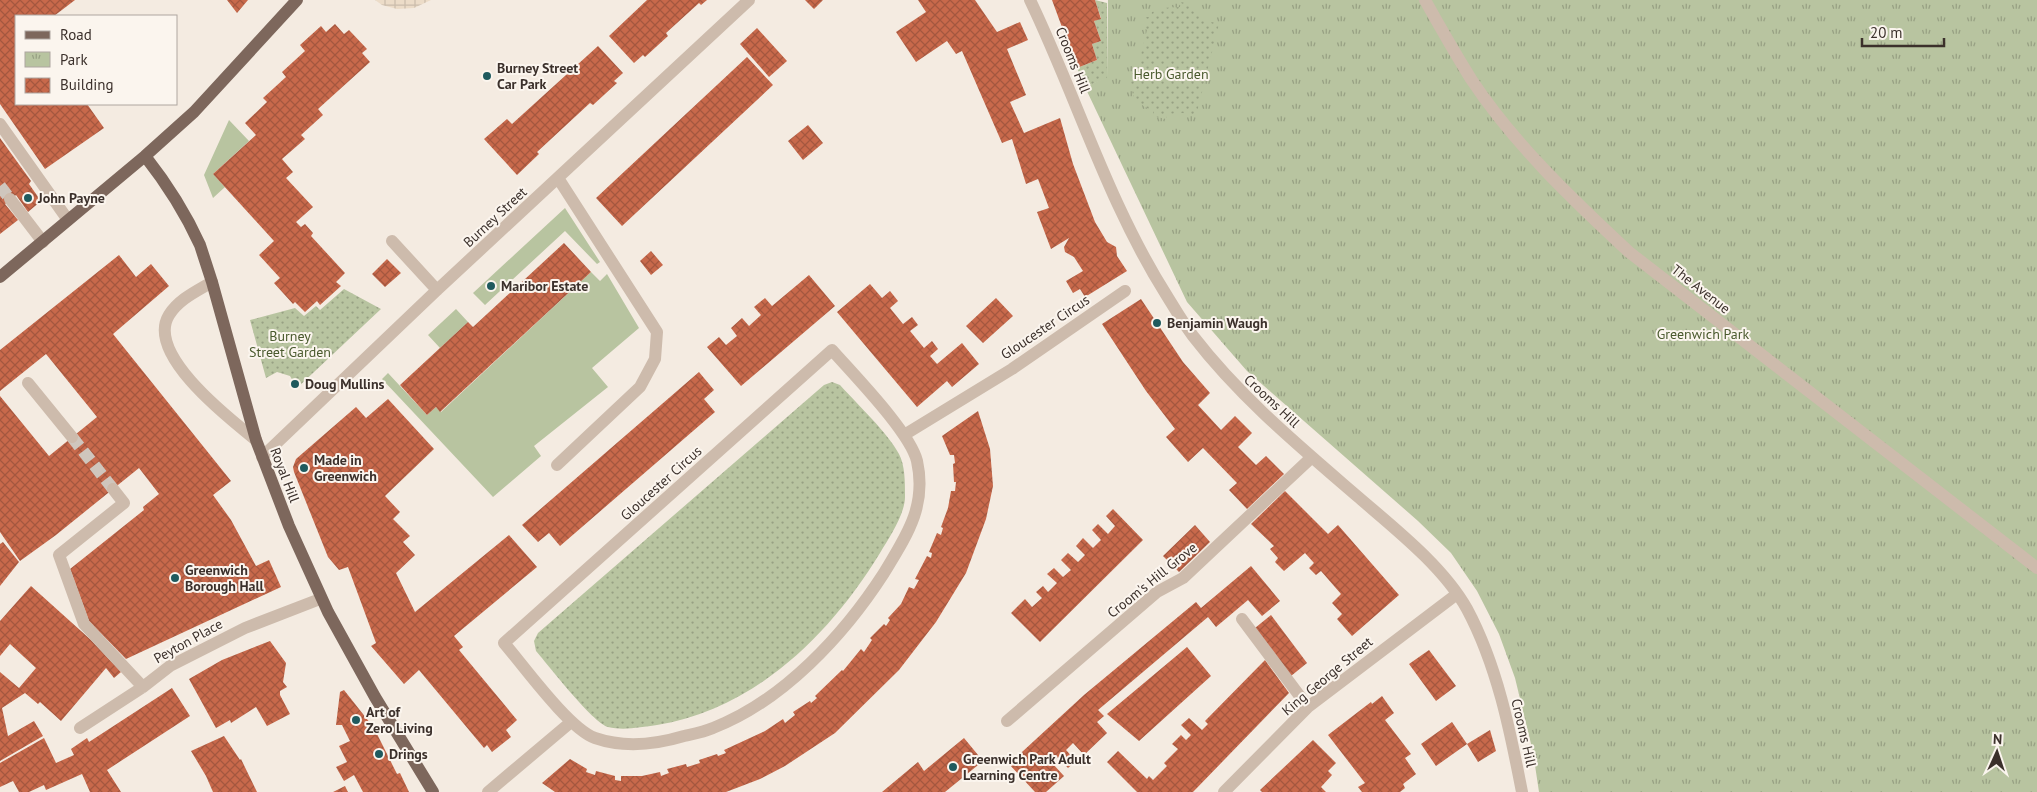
<svg xmlns="http://www.w3.org/2000/svg" width="2037" height="792" font-family="'PT Sans',sans-serif">
<style>
.grass{fill:#b8c4a0}
.park{fill:url(#park-tufts)}
.garden{fill:url(#garden-dots)}
.plaza{fill:url(#plaza-grid)}
.building{fill:url(#building-cross-hatch)}
.lines{fill:none;stroke-linecap:round;stroke-linejoin:round}
.minor-tunnel{stroke:#cfc6bd;stroke-width:12;stroke-dasharray:12 6;stroke-linecap:butt}
.minor{stroke:#cdbbac;stroke-width:12}
.major{stroke:#7d675c;stroke-width:12}
.poi-dot{fill:#1f5a5e;stroke:#fbf5ee;stroke-width:2}
.labels{text-anchor:middle;dominant-baseline:central;stroke-width:4;stroke-linejoin:round;paint-order:stroke}
.street-label{font-size:14px;fill:#3b302b;stroke:#fbf5ee}
.poi-label{font-size:14px;font-weight:bold;fill:#3b302b;stroke:#fbf5ee;text-anchor:start}
.park-label{font-size:14px;fill:#4a5a2e;stroke:#fbf5ee}
</style>
<defs>
<pattern id="park-tufts" width="24" height="20" patternUnits="userSpaceOnUse" patternTransform="scale(1.25)"><rect width="24" height="20" fill="#b8c4a0"/><path d="M3 7l-1-3M5 7V3M7 7l1-3M15 17l-1-3M17 17v-4M19 17l1-3" fill="none" stroke="#97a083"/></pattern>
<pattern id="garden-dots" width="8" height="8" patternUnits="userSpaceOnUse" patternTransform="scale(1.25)"><rect width="8" height="8" fill="#b8c4a0"/><path d="M2 2h.1M6 6h.1" fill="none" stroke="#97a083" stroke-width="1.8" stroke-linecap="round"/></pattern>
<pattern id="plaza-grid" width="8" height="8" patternUnits="userSpaceOnUse" patternTransform="scale(1.25)"><rect width="8" height="8" fill="#ecdcc8"/><path d="M0 4h8M4 0v8" fill="none" stroke="#cbbdac"/></pattern>
<pattern id="building-cross-hatch" width="8" height="8" patternUnits="userSpaceOnUse" patternTransform="scale(1.25)"><rect width="8" height="8" fill="#c8694b"/><path d="M0 0l8 8M0 8l8-8" fill="none" stroke="#a4573f"/></pattern>
</defs>
<rect width="100%" height="100%" fill="#f4ebe1"/>
<path class="grass" d="M229 120 249 141 213 174 225 187 213 198 204 175Z
M565 208 600 262 597 264 565 231 485 305 473 293Z
M591 272 600 281 607 274 639 328 592 368 608 387 534 446 541 456 493 497 382 379 388 373 427 415 436 407 441 412Z
M456 309 468 322 440 348 428 335Z"/>
<path class="park" d="M1108 0H2037V792H1539L1533 752 1515 678 1499 634 1477 591 1451 553 1418 521 1247 371 1187 302 1085 87 1107 77Z"/>
<path class="garden" d="M1095 0 1107 3V78L1085 87 1077 68 1097 60 1092 44 1101 41 1094 21 1101 18Z
M1181 2 1194 5 1193 11 1208 21 1219 24 1196 116 1183 113 1167 114 1166 119 1153 116V111C1143 106 1129 99 1133 86L1129 85 1132 73 1136 74 1147 30 1144 28 1146 17H1150L1152 12 1161 8 1180 7Z
M344 289 381 309 297 388 290 376 277 372 266 378 250 320 295 308 304 316 316 306 320 310Z
M832 382 840 385C857 404 888 433 899 454 905 465 905 482 905 495 906 513 889 538 880 553 830 635 755 709 657 725 641 727 624 731 608 727 592 722 549 666 536 651L534 641 538 633 824 385Z"/>
<path class="plaza" d="M375 0H431L414 8 397 9 382 5Z"/>
<path class="building" d="M0 0H75L54 16H16V104H87L104 128 45 169 0 104Z
M227 0H248L237 13Z
M647 0H707L701 5 699 3 666 33 668 36 645 57 643 55 634 63 609 36Z
M805 0H823L814 9Z
M918 0H975L997 32 1020 22 1028 40 1007 49 1026 95 1010 102 1024 133 1060 118 1073 164 1095 222 1107 242 1116 247 1117 256 1127 271 1085 297 1080 289 1073 293 1066 281 1083 271 1074 257 1065 252 1064 247 1069 238 1051 249 1037 212 1049 208 1038 179 1026 184 1012 139 1002 143 962 51 956 54 947 41 916 62 896 32 926 12Z
M1052 0H1095L1101 19 1094 21 1101 41 1092 44 1097 60 1077 68Z
M335 24 344 34 349 30 367 49 362 53 370 62 318 109 323 115 301 135 305 139 282 159 293 172 286 178 313 207 296 222 301 227 305 224 313 233 311 236 345 273 336 282 341 286 320 305 317 301 305 312 295 302 293 304 274 283 280 278 259 255 274 241 213 174 256 135 245 123 267 102 263 98 286 77 282 72 305 51 300 45 321 26 326 32Z
M757 28 787 61 769 77 740 44Z
M598 46 623 73 614 81 617 83 593 105 590 103 537 152 539 154 517 175 484 139 507 119 512 124Z
M747 57 773 85 622 226 596 198Z
M808 125 823 143 803 160 788 141Z
M0 138 31 181 29 184 41 201 28 212 16 195 5 204 18 220 0 234Z
M564 243 591 272 440 412 436 407 427 415 400 385 468 322 473 327Z
M651 251 663 265 651 275 640 261Z
M119 255 136 277 151 264 169 286 113 334 231 481 213 495 231 520 256 566 269 560 281 587 126 659 89 621 70 569 144 510 143 507 159 494 139 468 56 535 20 561 0 532V396L49 456 97 417 46 354 0 391V350Z
M387 259 401 273 385 287 372 274Z
M809 275 835 306 741 386 707 347 719 337 726 345 737 336 731 328 742 318 749 326 761 315 754 307 765 298 772 306Z
M870 284 882 298 890 291 898 301 890 308 903 324 912 317 918 325 910 331 924 348 932 341 938 349 930 356 937 364 962 343 979 364 952 387 947 381 917 407 837 312Z
M996 298 1013 316 983 343 966 326Z
M1141 299 1183 362 1210 393 1198 405 1221 430 1235 416 1252 433 1238 447 1256 465 1266 456 1284 474 1247 509 1229 490 1237 483 1203 448 1188 462 1166 437 1175 429 1146 391 1102 324Z
M699 372 714 390 704 399 715 412 560 546 549 533 538 542 522 525Z
M388 399 434 449 385 496 400 512 393 519 410 536 403 542 415 555 396 573 415 612 509 535 537 567 454 636 463 647 459 650 517 720 506 730 511 737 492 752 487 745 484 748 419 670 404 684 371 646 376 643 348 567 339 570 328 557 294 472 293 467 296 459 356 407 366 418Z
M978 411 990 449 993 486 986 519 966 573 936 622 899 670 835 733 785 766 760 779 726 792H555L542 783 570 759 587 769 586 772 595 775 596 771 615 776V780L621 781V776H642L660 772 661 776 669 773 667 769 686 764 687 767 700 763 699 760 717 754 718 756 726 753 724 750 765 731 783 719 785 723 795 715 793 712 810 701 811 703 817 698 815 696 842 670 843 671 861 649 864 652 872 640 870 638 884 624 886 626 890 620 888 618 901 604 909 587 914 589 919 580 915 579 927 556 931 558 932 553 929 552 937 533 941 535 943 528 941 527 948 508 951 491H955L956 482H954L953 464 955 463 954 455H950L942 436Z
M1285 491 1328 534 1338 525 1399 595 1352 636 1337 619 1342 614 1332 603 1341 594 1321 571 1316 575 1309 568 1314 563 1305 553 1284 571 1275 562 1278 558 1270 549 1274 546 1251 524Z
M1113 509 1143 540 1040 642 1011 613 1025 599 1032 607 1042 598 1036 592 1043 586 1048 592 1057 583 1047 574 1054 568 1063 577 1071 570 1061 560 1068 553 1078 562 1085 555 1076 546 1083 538 1093 548 1101 540 1092 530 1098 524 1108 534 1115 526 1106 516Z
M1195 525 1210 542 1179 572 1163 556Z
M3 542 19 562 0 586V544Z
M1251 566 1280 601 1262 616 1248 600 1216 627 1208 617 1098 710 1104 716 1097 722 1107 733 1084 755 1073 743 1066 750 1076 761 1068 768 1058 757 1052 763 1064 776 1046 792H1035L1009 764 1084 695 1196 602 1201 608Z
M31 586 91 640 121 672 114 678 106 668 61 721 40 702 38 704 25 693 2 708 8 736 34 721 43 736 0 761V672L19 688 36 668 10 644 0 656V621Z
M1271 615 1307 663 1291 676 1255 628Z
M270 641 286 663 283 682 287 687 280 691V695L290 714 267 726 256 707 231 723 230 720 216 728 189 679 222 660Z
M1187 647 1211 676 1139 741 1107 714Z
M1429 650 1456 686 1436 701 1409 664Z
M1265 660 1289 693 1193 792H1137L1107 762 1118 751 1147 779 1149 776 1153 780 1167 766 1164 763 1178 749 1172 744 1181 735 1186 740 1191 735 1181 725 1189 718 1202 730 1208 724 1205 721Z
M172 688 190 716 107 770 121 792H90L82 774 46 790 44 785 29 792H19L13 781 0 787V763L44 738 56 763 74 755 71 749 87 738 89 742Z
M344 690 374 728 397 774 400 773 409 792H363L354 775 344 781 336 767 347 762 339 746 350 741 342 725H336L340 692Z
M1382 696 1394 713 1385 720 1411 754 1405 758 1416 774 1403 784 1405 788 1400 792H1362L1358 787 1365 783 1328 735 1371 702 1372 704Z
M1452 722 1467 744 1436 766 1421 744Z
M1490 730 1496 751 1478 762 1467 744Z
M224 736 240 760 241 759 257 792H213L206 776 191 751Z
M964 738 983 761 945 792H882L918 762 924 771Z
M1313 740 1336 763 1328 771 1332 775 1321 787 1326 792H1262L1260 790Z
M345 786 348 792H333Z"/>
<g class="lines">
<path class="minor-tunnel" d="M0 186 10 199
M72 437 113 489"/>
<path class="minor" d="M1030 0C1077 98 1108 203 1167 296 1175 309 1183 323 1193 336 1240 397 1299 446 1357 496 1394 528 1443 566 1467 609 1497 665 1510 730 1522 792
M1425 0C1440 27 1455 53 1471 79 1514 144 1572 199 1629 252L2037 568
M0 124 68 220
M10 199 43 242
M392 241 437 290
M212 282C197 291 179 299 169 315 145 354 230 419 256 440
M832 350C853 374 910 432 917 461 927 506 907 535 884 573 844 635 783 701 713 728 704 732 693 734 684 736 654 745 624 748 595 738 569 729 523 665 504 643Z
M28 383 72 437
M904 435 1012 369 1125 291
M262 457 437 290 749 0
M557 465 640 387 655 359 657 332 558 178
M113 489 124 503 59 555 84 624 143 687
M1242 619 1308 707
M1007 721 1157 592 1183 578 1312 457
M80 728 143 687 170 666 245 628 320 599
M488 792 571 722
M1224 792 1308 707 1457 594"/>
<path class="major" d="M145 156C167 184 185 212 200 245L212 282 256 440 289 526 328 612 375 697 433 792
M0 277 145 156 194 112 297 0"/>
</g>
<g class="poi-dot">
<circle cx="487" cy="76" r="5"/>
<circle cx="28" cy="198" r="5"/>
<circle cx="491" cy="286" r="5"/>
<circle cx="1157" cy="323" r="5"/>
<circle cx="295" cy="384" r="5"/>
<circle cx="304" cy="468" r="5"/>
<circle cx="175" cy="578" r="5"/>
<circle cx="356" cy="720" r="5"/>
<circle cx="379" cy="754" r="5"/>
<circle cx="953" cy="767" r="5"/>
</g>
<g class="labels">
<g class="street-label">
<text transform="translate(1073 60) rotate(68)">Crooms Hill</text>
<text transform="translate(495 217) rotate(-43)">Burney Street</text>
<text transform="translate(1701 289) rotate(38)">The Avenue</text>
<text transform="translate(1045 327) rotate(-34)">Gloucester Circus</text>
<text transform="translate(1272 401) rotate(43)">Crooms Hill</text>
<text transform="translate(285 475) rotate(69)">Royal Hill</text>
<text transform="translate(661 483) rotate(-42)">Gloucester Circus</text>
<text transform="translate(1152 580) rotate(-39)">Croom's Hill Grove</text>
<text transform="translate(188 641) rotate(-29)">Peyton Place</text>
<text transform="translate(1327 676) rotate(-40)">King George Street</text>
<text transform="translate(1524 733) rotate(77)">Crooms Hill</text>
</g>
<g class="poi-label">
<text x="497" y="68">Burney Street<tspan x="497" dy="16">Car Park</tspan></text>
<text x="38" y="198">John Payne</text>
<text x="501" y="286">Maribor Estate</text>
<text x="1167" y="323">Benjamin Waugh</text>
<text x="305" y="384">Doug Mullins</text>
<text x="314" y="460">Made in<tspan x="314" dy="16">Greenwich</tspan></text>
<text x="185" y="570">Greenwich<tspan x="185" dy="16">Borough Hall</tspan></text>
<text x="366" y="712">Art of<tspan x="366" dy="16">Zero Living</tspan></text>
<text x="389" y="754">Drings</text>
<text x="963" y="759">Greenwich Park Adult<tspan x="963" dy="16">Learning Centre</tspan></text>
</g>
<g class="park-label">
<text x="1171" y="74">Herb Garden</text>
<text x="1703" y="334">Greenwich Park</text>
<text x="290" y="336">Burney<tspan x="290" dy="16">Street Garden</tspan></text>
</g>
</g>
<rect x="15" y="15" width="162" height="90" fill="#fbf5ee" stroke="#aea6a0"/>
<rect x="25" y="31" width="25" height="8" fill="#7d675c" stroke="#aea6a0"/>
<text x="60" y="40" font-size="15" fill="#3b302b">Road</text>
<rect x="25" y="52" width="25" height="15" fill="url(#park-tufts)" stroke="#aea6a0"/>
<text x="60" y="65" font-size="15" fill="#3b302b">Park</text>
<rect x="25" y="78" width="25" height="15" fill="url(#building-cross-hatch)" stroke="#aea6a0"/>
<text x="60" y="90" font-size="15" fill="#3b302b">Building</text>
<g transform="translate(1997 752) rotate(3)" stroke="#fbf5ee" stroke-width="4" paint-order="stroke">
<path d="M0-4L9 19L0 12L-9 19Z" fill="#3b302b"/>
<text y="-8" font-size="14" font-weight="bold" text-anchor="middle" fill="#3b302b">N</text>
</g>
<path d="M1862 38v8h82v-8" fill="none" stroke="#3b302b" stroke-width="2.5"/>
<text x="1870" y="38" font-size="15" fill="#3b302b" stroke="#fbf5ee" stroke-width="4" paint-order="stroke">20 m</text>
</svg>
